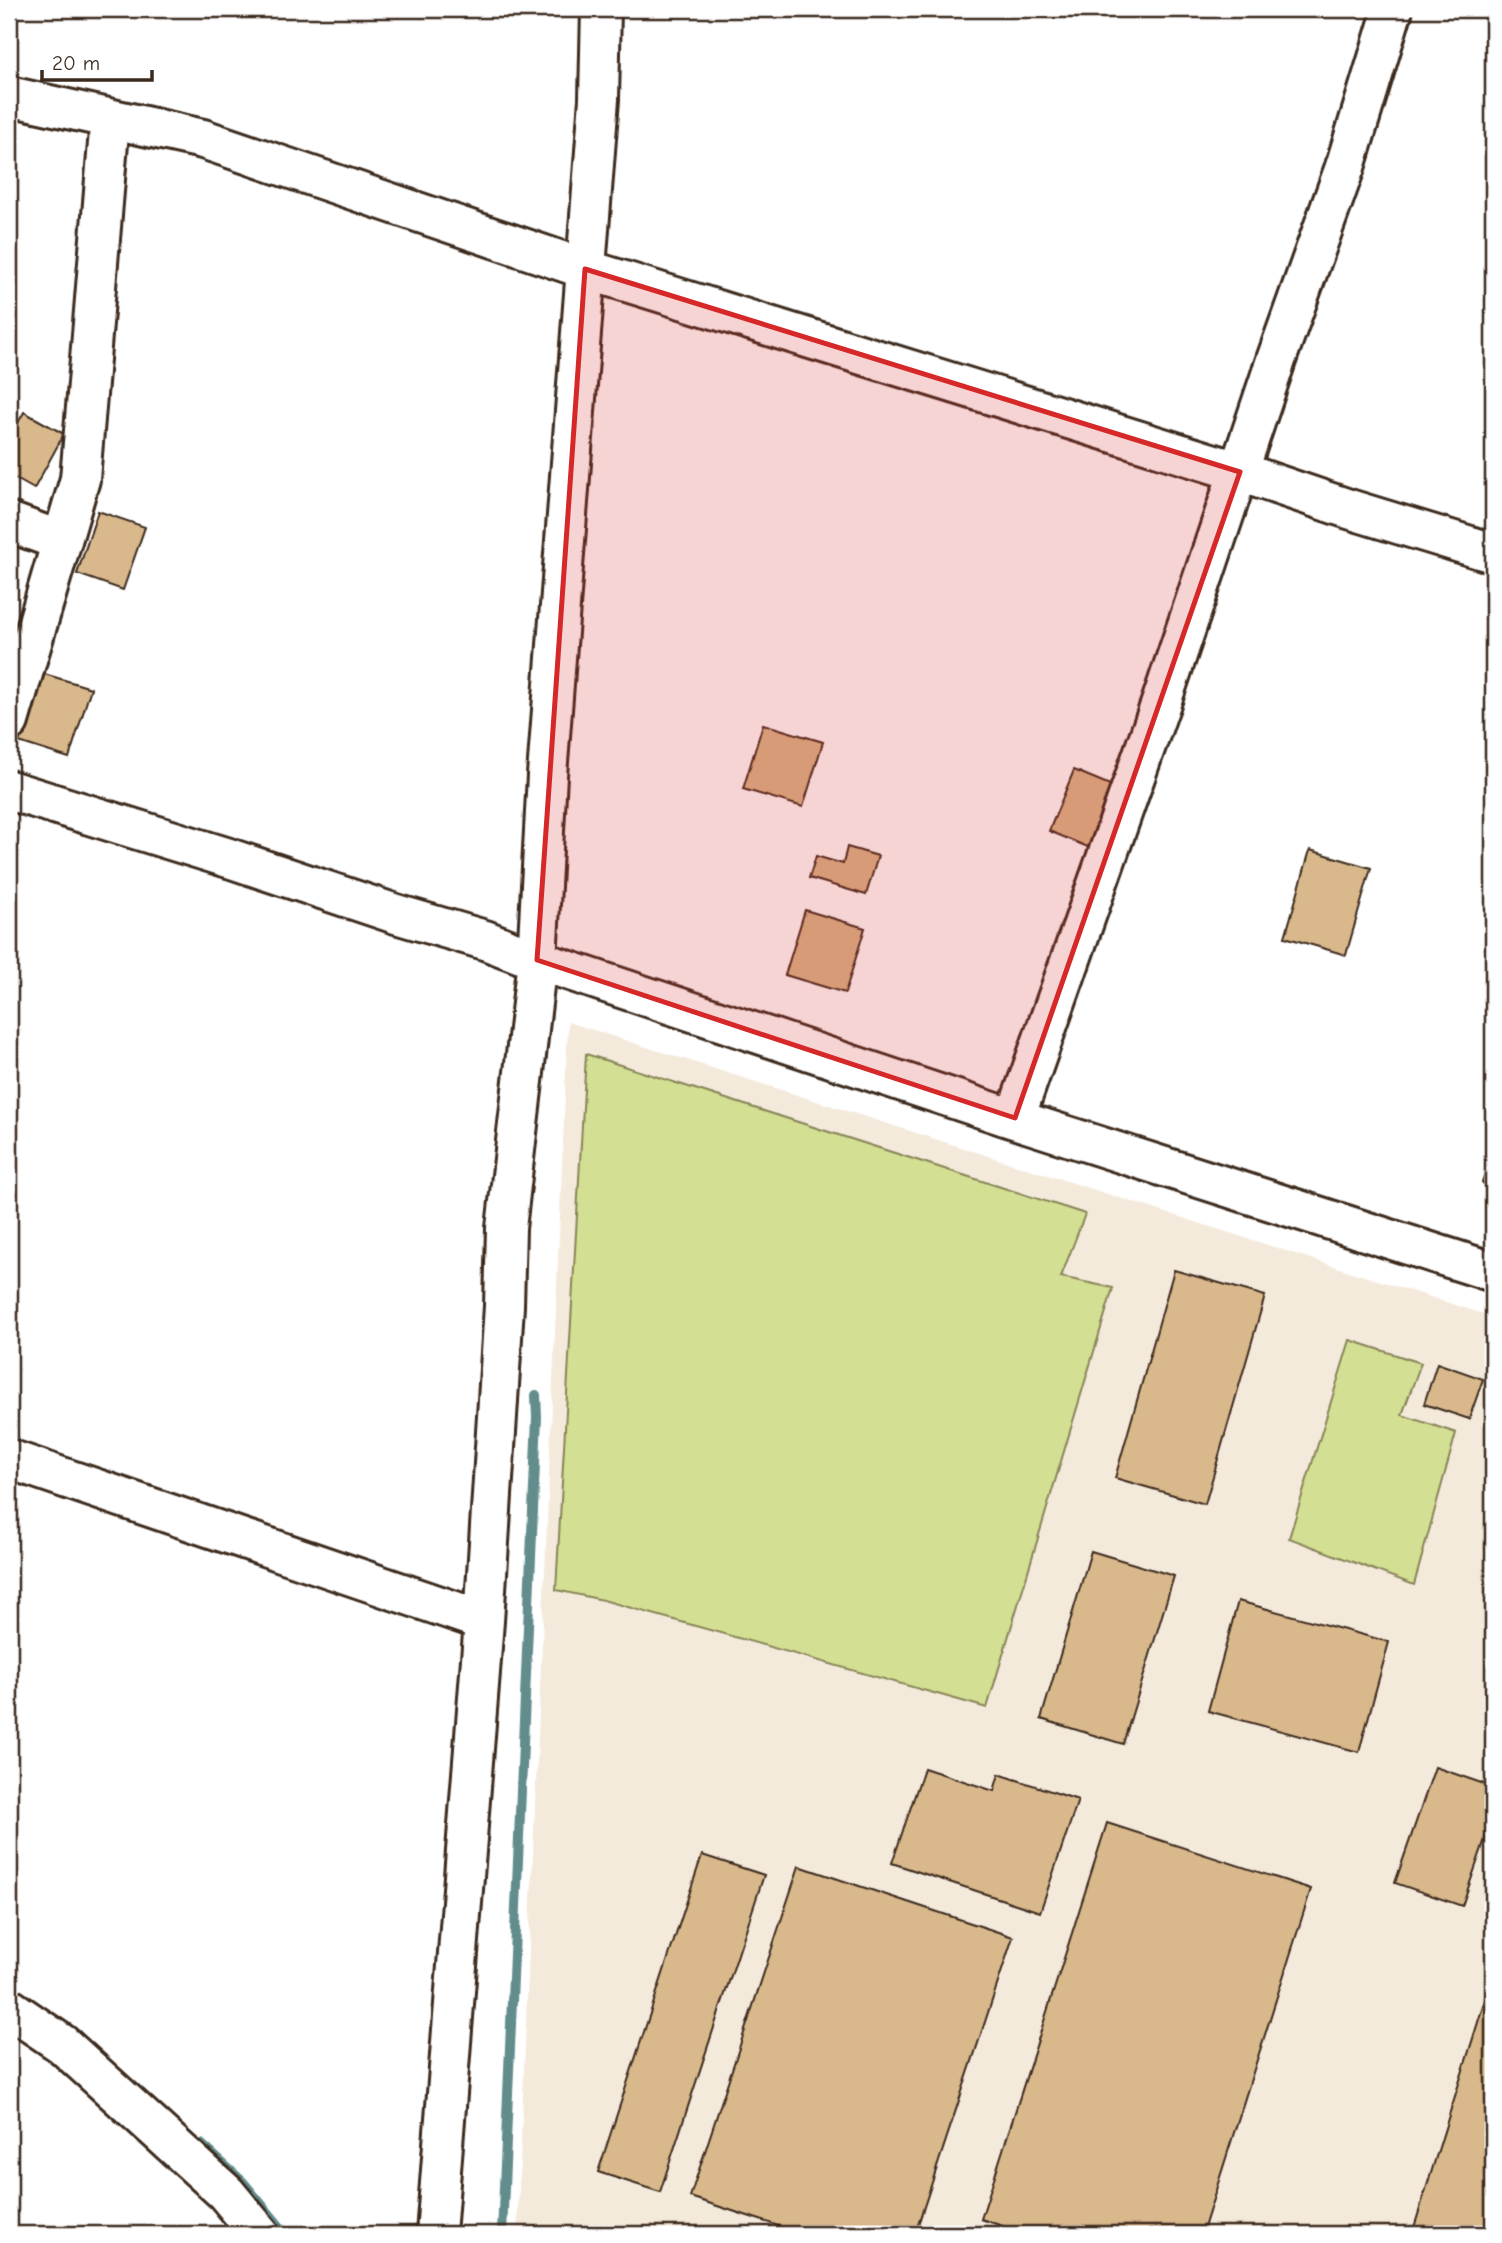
<svg xmlns="http://www.w3.org/2000/svg" width="1502" height="2243" font-family="'Comic Neue',sans-serif">
<style>
.built{fill:#f4eadc}
.green{fill:#d3df92;stroke:#878458;stroke-width:2}
.lines{fill:none;stroke-linecap:round;stroke-linejoin:round}
.stream{stroke:#638d8d;stroke-width:10}
.building{fill:#d9b88c;stroke:#3b2a1e;stroke-width:2}
.minor-casing{stroke:#3b2a1e;stroke-width:44}
.tertiary-casing{stroke:#3b2a1e;stroke-width:44}
.minor{stroke:#fff;stroke-width:38}
.tertiary{stroke:#fff;stroke-width:38}
.marked{fill:#d62828;fill-opacity:0.2;stroke:#d62828;stroke-width:5;stroke-linejoin:round}
</style>
<rect width="100%" height="100%" fill="#fff"/>
<filter id="ink" filterUnits="userSpaceOnUse"><feTurbulence type="fractalNoise" baseFrequency=".0143" numOctaves="2"/><feDisplacementMap in="SourceGraphic" scale="14" xChannelSelector="R" yChannelSelector="G"/><feConvolveMatrix kernelMatrix="1 2 1 2 8 2 1 2 1" color-interpolation-filters="sRGB"/></filter>
<g filter="url(#ink)">
<path class="built" d="M568 1022 1493 1317V2234H517Z"/>
<path class="green" d="M586 1054 1085 1214 1061 1277 1113 1288 987 1708 603 1600 556 1590Z
M1350 1340 1421 1363 1402 1415 1456 1433 1414 1585 1289 1538Z"/>
<g class="lines">
<path class="stream" d="M201 2144 243 2182 286 2234
M502 2234 537 1417 536 1395"/>
</g>
<path class="building" d="M24 412 64 434 34 489 9 475V439Z
M98 511 145 527 123 590 77 574Z
M41 673 91 688 69 758 19 742Z
M763 724 823 742 803 807 743 789Z
M1074 770 1115 787 1090 848 1049 831Z
M847 847 878 856 866 895 809 878 816 856 843 864Z
M1310 850 1371 868 1346 955 1285 937Z
M805 910 865 928 845 993 785 975Z
M1493 1146V1186L1482 1183Z
M1174 1270 1265 1296 1205 1504 1115 1478Z
M1437 1363 1483 1379 1469 1419 1424 1404Z
M1091 1551 1174 1576 1123 1744 1041 1719Z
M1238 1601 1389 1642 1359 1752 1208 1711Z
M1435 1767 1493 1787V1816L1462 1906 1395 1883Z
M924 1768 994 1791 999 1774 1078 1800 1040 1912 892 1863Z
M1107 1823 1311 1889 1202 2234H1027L981 2219Z
M702 1855 764 1875 660 2192 598 2172Z
M799 1866 1013 1937 915 2234H803L690 2197Z
M1493 1974V2234H1412Z"/>
<g class="lines">
<g class="minor-casing">
<path id="minor" d="M9 96 203 139 585 269 1240 472 1349 509 1493 553
M9 522 61 541
M9 721 80 479 110 119
M1015 1118 1162 700 1276 360 1345 167 1393 9
M9 1459 484 1621
M9 2008 62 2044 226 2193 260 2234
M436 2234 484 1621 504 1306 506 1228 537 960 547 775 599 99 601 9"/>
</g>
<g class="tertiary-casing">
<path id="tertiary" d="M9 790 232 859 396 914 485 940 537 960 1005 1116 1493 1272"/>
</g>
<use href="#minor" class="minor"/>
<use href="#tertiary" class="tertiary"/>
</g>
</g>
<path class="marked" d="M585 269 1240 472 1015 1118 537 960Z"/>
<rect width="1502" height="2243" fill="none" stroke="#fff" stroke-width="35"/>
<rect x="18" y="18" width="1467" height="2208" fill="none" stroke="#3b2a1e" stroke-width="2.5" filter="url(#ink)"/>
<path d="M42 70v10h110v-10" fill="none" stroke="#3b2a1e" stroke-width="3.5"/>
<text x="52" y="70" font-size="21" fill="#3b2a1e" stroke="#ffffff" stroke-width="5" paint-order="stroke">20 m</text>
</svg>
